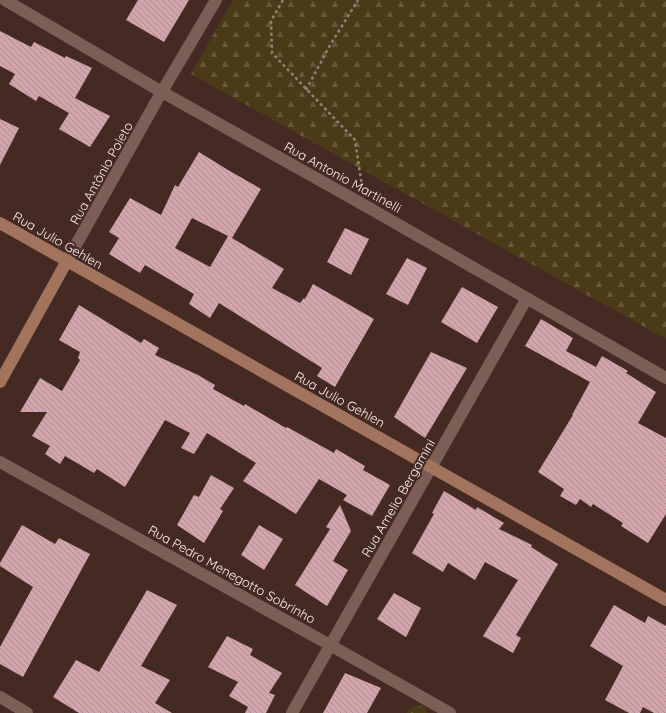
<svg xmlns="http://www.w3.org/2000/svg" width="666" height="713" font-family="Quicksand,sans-serif">
<style>
.forest{fill:url(#forest-firs)}
.building{fill:url(#building-back-hatch);fill-rule:evenodd}
.lines{fill:none;stroke-linecap:round;stroke-linejoin:round}
.path{stroke:#96807b;stroke-width:2.5;stroke-dasharray:3 3;stroke-linecap:butt}
.street{stroke:#7d5e57;stroke-width:12}
.secondary{stroke:#a2745d;stroke-width:12}
.labels{text-anchor:middle;dominant-baseline:central;stroke-width:4;stroke-linejoin:round;paint-order:stroke}
.street-label{font-size:13px;fill:#feefeb;stroke:#452a24}
</style>
<defs>
<pattern id="forest-firs" width="22" height="20" patternUnits="userSpaceOnUse"><rect width="22" height="20" fill="#4a3a18"/><path d="M5 1l3.5 6h-7zM16 11l3.5 6h-7z" fill="#65573a"/></pattern>
<pattern id="building-back-hatch" width="6" height="6" patternUnits="userSpaceOnUse"><rect width="6" height="6" fill="#d2a4ac"/><path d="M-1 5l2 2M0 0l6 6M5-1l2 2" fill="none" stroke="#b08d92"/></pattern>
</defs>
<rect width="100%" height="100%" fill="#452a24"/>
<path class="forest" d="M233 0H666V339L191 74Z
M418 705 426 708 427 713H407L409 708Z"/>
<path class="building" d="M138 0H189L164 42 126 20Z
M0 31 31 47 34 42 65 58 66 56 92 68 75 98 110 116 90 147 59 129 69 113 39 96 36 101 9 84 15 74 0 66Z
M0 119 19 128 0 165Z
M199 152 228 170 261 189 232 238 284 269 272 288 300 303 304 298 305 299 313 284 374 319 335 387 317 376 322 368 219 303 210 318 189 304 194 294 145 265 140 273 109 254 119 238 109 232 130 198 161 215 175 185 178 187ZM192 218 228 236 210 267 175 248Z
M345 228 369 239 351 275 327 262Z
M407 258 427 268 408 305 386 294Z
M462 287 498 307 477 343 441 322Z
M79 305 141 343 144 339 159 348 155 355 198 375 215 385 213 389 244 406 245 404 286 428 287 427 334 453 336 449 365 466 363 470 390 485 372 516 343 500 347 495 319 479 296 514 243 481 256 463 207 433 194 454 181 448 190 433 165 420 125 487 97 469 94 473 65 456 60 464 45 454 50 446 32 436 47 412H20L40 378 62 391 80 360 78 358 80 352 59 340Z
M541 319 573 338 566 351 596 367 602 356 628 371 626 373 656 392 638 423 666 438V514L648 543 621 526 623 523 593 504 591 507 580 499 576 505 560 496 564 489 538 472 573 415H572L590 382 525 346Z
M431 352 467 368 425 438 394 417Z
M211 475 234 488 220 509 223 511 204 543 177 525 194 495 199 497Z
M444 491 476 510 477 507 504 523 499 529 532 545 531 547 558 564 516 635 521 638 513 653 483 636 518 580 485 562 475 580 448 563 443 572 412 553 434 514 432 513Z
M340 505 351 531 333 561 348 570 327 606 295 585 330 529 326 527Z
M22 525 55 544 59 538 90 554 23 677 0 664V647L33 587 0 566V563Z
M259 525 283 539 264 570 241 555Z
M147 590 177 605 141 666 170 680 155 703 172 713H79L53 697 76 660 99 672Z
M394 593 421 608 406 637 377 619Z
M614 605 645 623 648 616 666 626V713H654L643 707 640 713H629L605 700 623 666 590 646Z
M227 636 253 649 250 655 282 673 269 693 275 695 266 713H245L248 707 229 696 238 682 208 667Z
M345 673 381 688 367 713H323Z"/>
<g class="lines">
<path class="path" d="M283 0 271 21 272 53 355 140 362 186
M306 90 329 47 358 0"/>
<path class="street" d="M5 0 162 92 364 205 666 378
M67 261 157 100 216 0
M0 462 330 645 450 713
M0 697 27 713
M292 713 527 298"/>
<path class="secondary" d="M0 223 666 600
M0 382 67 261"/>
</g>
<g class="labels">
<g class="street-label">
<text transform="translate(101 173) rotate(-61)">Rua Antônio Poleto</text>
<text transform="translate(343 177) rotate(29)">Rua Antonio Martinelli</text>
<text transform="translate(58 240) rotate(30)">Rua Julio Gehlen</text>
<text transform="translate(340 399) rotate(29)">Rua Julio Gehlen</text>
<text transform="translate(398 498) rotate(-60)">Rua Amelio Bergamini</text>
<text transform="translate(232 574) rotate(29)">Rua Pedro Menegotto Sobrinho</text>
</g>
</g>
</svg>
